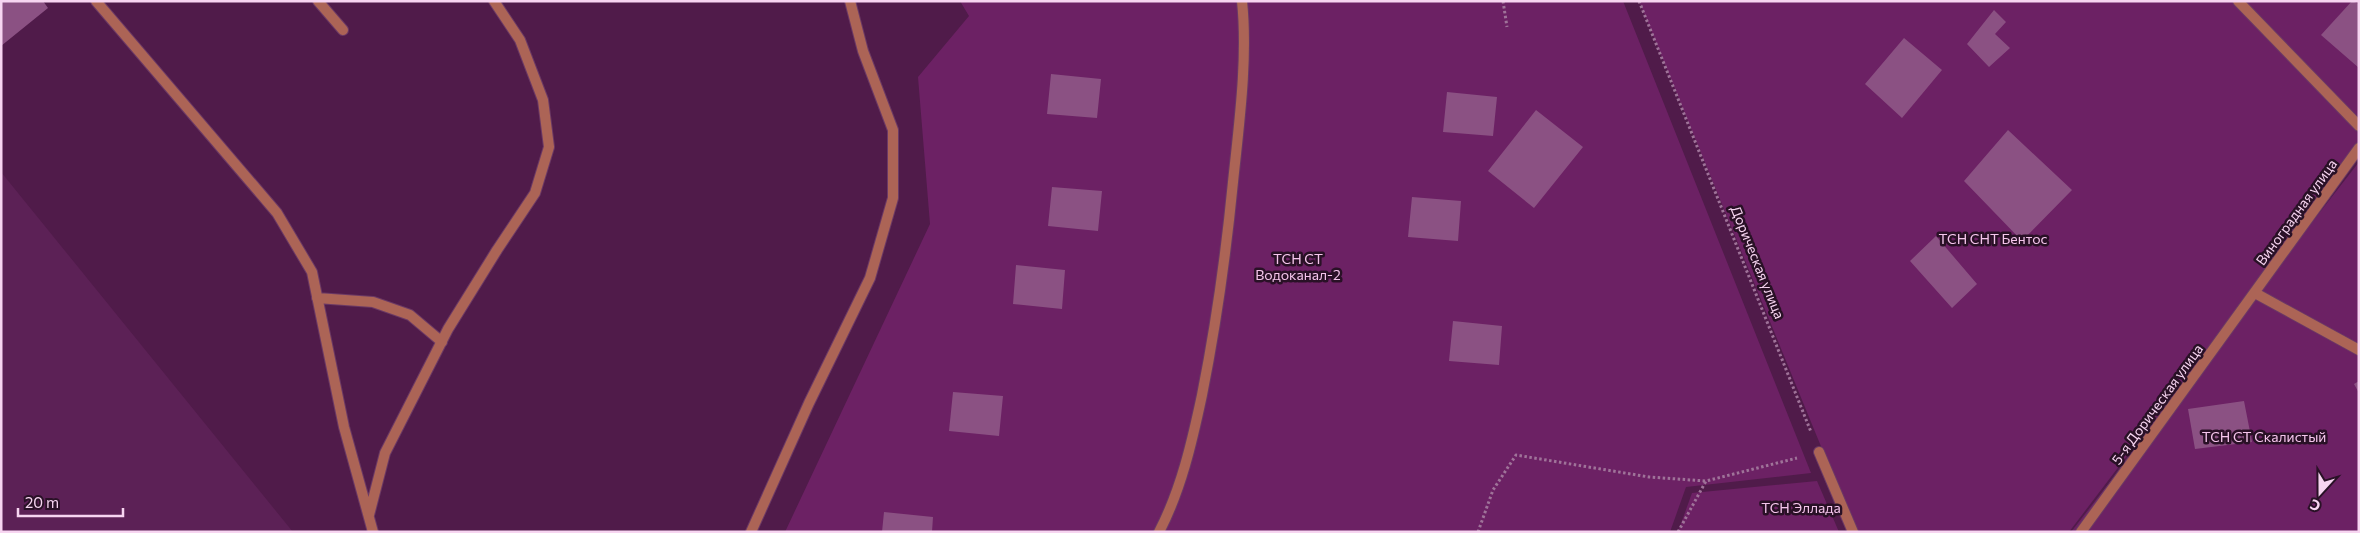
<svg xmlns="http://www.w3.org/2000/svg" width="2360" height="533" font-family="Commissioner,sans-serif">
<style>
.built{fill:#5c2156}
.green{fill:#6c2164}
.building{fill:#8b5183}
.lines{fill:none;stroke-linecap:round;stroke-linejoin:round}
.service-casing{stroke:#6b3965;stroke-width:12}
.path{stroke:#9f7399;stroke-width:3;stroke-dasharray:2.5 2.5;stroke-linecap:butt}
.service{stroke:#ac6456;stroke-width:10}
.labels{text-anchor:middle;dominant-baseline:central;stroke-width:5;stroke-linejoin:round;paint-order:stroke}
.street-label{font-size:14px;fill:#f7d5f1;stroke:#291126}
.park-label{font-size:14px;fill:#f5c5ec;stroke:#291126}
</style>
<rect width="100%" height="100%" fill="#501b4a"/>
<path class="built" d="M1 172 293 532H1Z"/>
<path class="green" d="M960 1H1623L1811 473 1686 487 1670 532H785L930 224 918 77 969 16Z
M1639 1H2359V151L2069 532H1856Z
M2359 162V532H2071Z
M1817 481 1839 532H1678L1692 493Z"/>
<path class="building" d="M1 1H43L48 8 1 46Z
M2352 1 2359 4V68L2321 35Z
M1994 10 2006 22 1995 34 2010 48 1989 67 1967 44Z
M1904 38 1942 70 1902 118 1865 84Z
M1051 74 1101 79 1097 118 1047 114Z
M1447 92 1497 97 1493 136 1443 132Z
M1536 110 1583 147 1534 208 1488 171Z
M2008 130 2072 190 2022 241 1964 181Z
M1052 187 1102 191 1098 231 1048 226Z
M1412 197 1461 201 1458 241 1408 237Z
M1936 236 1977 284 1952 308 1910 261Z
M1016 265 1065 270 1062 309 1013 304Z
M1453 321 1502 326 1499 365 1449 361Z
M2359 381V393L2354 384Z
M953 392 1003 396 999 436 949 431Z
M2244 401 2252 442 2195 449 2188 409Z
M884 512 933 517 932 532H882Z"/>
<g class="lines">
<g class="service-casing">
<path id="service" d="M96 1 277 213 312 272 344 427 373 532
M318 1 343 30
M2238 1 2359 126
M2255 293 2359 350
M317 298 373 302 410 315 442 342
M1819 452 1853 532
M369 515 385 453 448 329 497 250 535 193 549 147 543 100 520 40 494 1
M751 532 809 403 870 278 893 198V130L863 51 850 1
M1159 532C1181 490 1192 442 1202 395 1216 325 1226 254 1233 182 1239 124 1248 59 1242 1
M2081 532 2359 148"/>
</g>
<path class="path" d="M1503 1 1507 27
M1639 1 1811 432
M1478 532 1493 490 1516 455 1649 477 1706 481
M1678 532 1706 481 1797 458"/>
<use href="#service" class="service"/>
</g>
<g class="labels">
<g class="street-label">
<text transform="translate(2296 212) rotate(-54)">Виноградная улица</text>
<text transform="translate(1758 262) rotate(68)">Дорическая улица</text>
<text transform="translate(2157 404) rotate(-54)">5-я Дорическая улица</text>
</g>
<g class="park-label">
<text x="1993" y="238">ТСН СНТ Бентос</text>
<text x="1298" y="258">ТСН СТ<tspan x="1298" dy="16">Водоканал-2</tspan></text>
<text x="2264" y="436">ТСН СТ Скалистый</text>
<text x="1801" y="507">ТСН Эллада</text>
</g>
</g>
<rect width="2360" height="533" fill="none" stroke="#f7d5f1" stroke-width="5"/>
<g transform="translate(2320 493) rotate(201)" stroke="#291126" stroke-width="4" paint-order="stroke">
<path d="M0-4L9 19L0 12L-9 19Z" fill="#f7d5f1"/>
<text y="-8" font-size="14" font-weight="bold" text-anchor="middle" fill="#f7d5f1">С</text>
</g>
<path d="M18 508v8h105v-8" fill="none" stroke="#f7d5f1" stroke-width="2.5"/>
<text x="25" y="508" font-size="15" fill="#f7d5f1" stroke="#291126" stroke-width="4" paint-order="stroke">20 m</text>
</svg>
